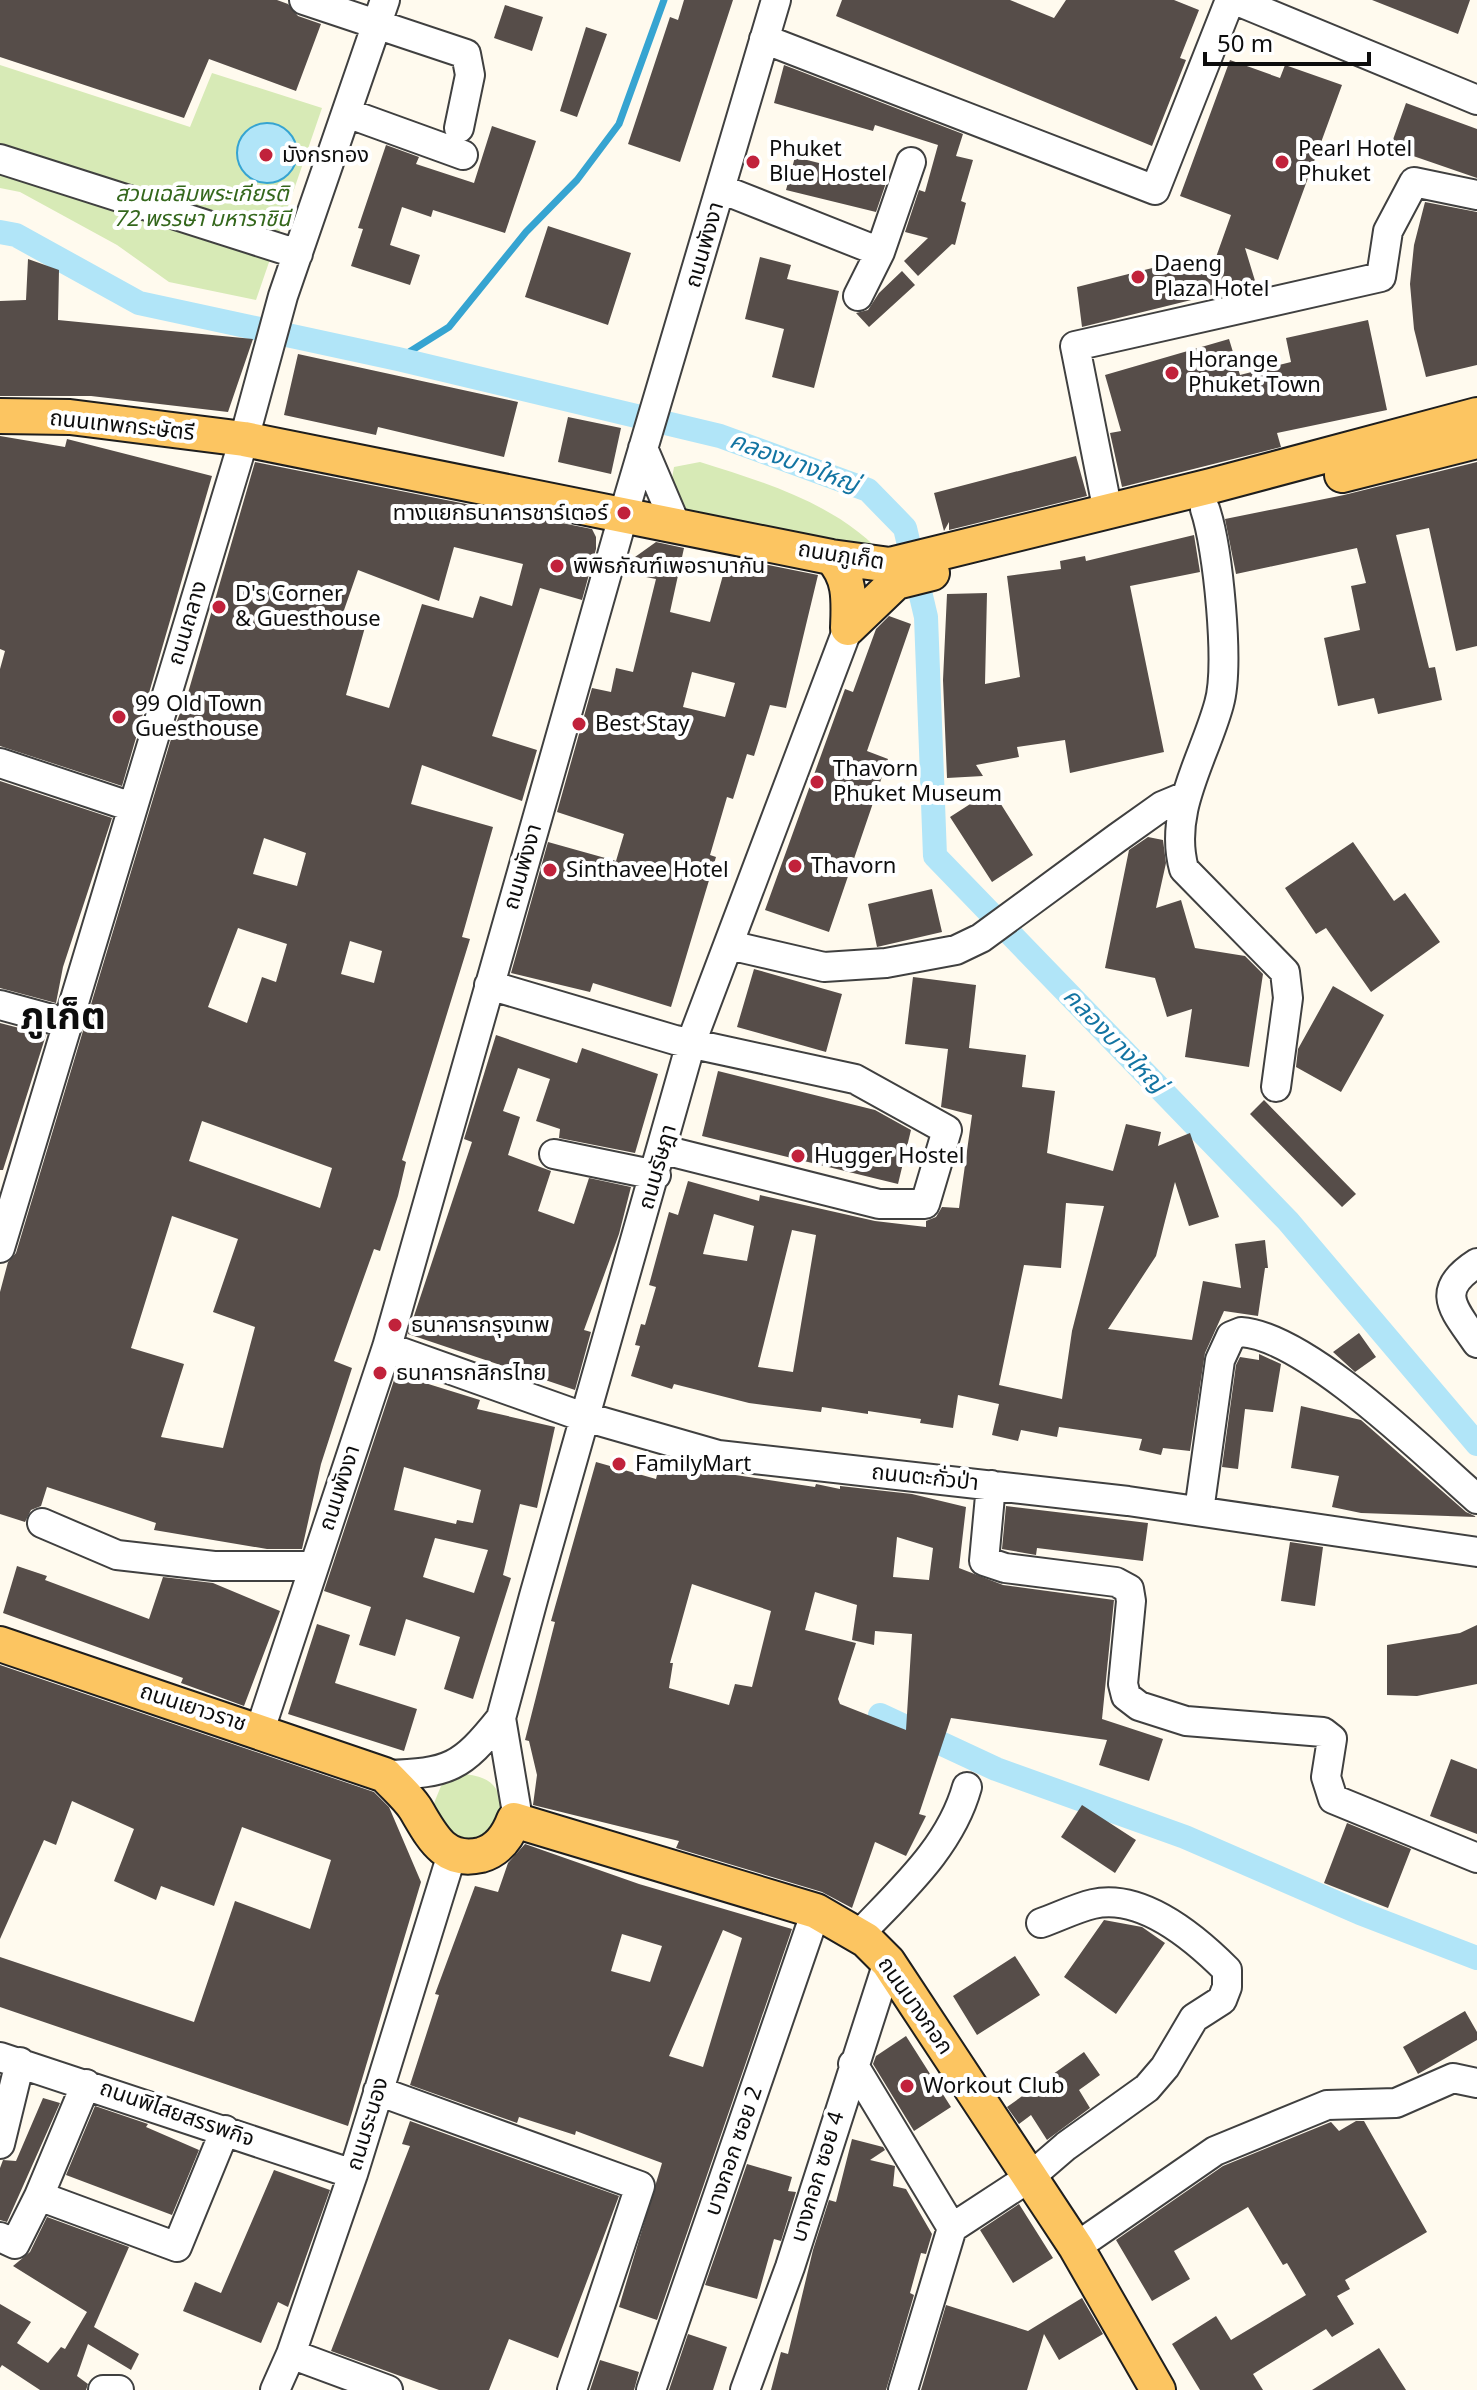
<svg xmlns="http://www.w3.org/2000/svg" width="1477" height="2390" font-family="Georgia,'Noto Sans Thai',serif">
<style>
.green{fill:#d7eab6}
.water{fill:#b1e5f8;stroke:#36a4d1;stroke-width:2}
.lines{fill:none;stroke-linecap:round;stroke-linejoin:round}
.stream{stroke:#36a4d1;stroke-width:7}
.canal{stroke:#b1e5f8;stroke-width:24}
.building{fill:#564d49;fill-rule:evenodd}
.minor-casing{stroke:#404040;stroke-width:32}
.major-casing{stroke:#1e1e1e;stroke-width:38}
.minor{stroke:#fff;stroke-width:28}
.major{stroke:#fcc561;stroke-width:34}
.poi-dot{fill:#c1223b;stroke:#fff;stroke-width:3}
.labels{text-anchor:middle;dominant-baseline:central;stroke-width:8;stroke-linejoin:round;paint-order:stroke}
.poi-label{font-size:22px;fill:#0d0d0d;stroke:#fff;text-anchor:start}
.park-label{font-size:22px;font-style:italic;fill:#34671c;stroke:#fff}
.street-label{font-size:22px;fill:#0d0d0d;stroke:#fff}
.water-label{font-size:24px;font-style:italic;fill:#1374a2;stroke:#fff}
.town-label{font-size:38px;font-weight:bold;fill:#0d0d0d;stroke:#fff}
</style>
<rect width="100%" height="100%" fill="#fffaee"/>
<path class="green" d="M0 65 190 127 212 73 322 108 256 300 169 282 117 245 20 192 0 188Z
M700 462C767 483 844 506 889 562L676 510 671 484 674 467Z
M462 1774C505 1776 509 1807 488 1837L456 1843 432 1808 441 1786Z"/>
<path class="water" d="M237 153a30 30 0 1 1 60 0a30 30 0 1 1-60 0Z"/>
<g class="lines">
<path class="stream" d="M398 359 449 327 526 232 577 180 619 124 664 0"/>
<path class="canal" d="M0 232 16 235 139 303 398 359 720 436 868 490 905 528 926 617 935 856 1288 1221 1477 1444
M880 1715 996 1769 1185 1837 1360 1913 1477 1958"/>
</g>
<path class="building" d="M0 0H277L288 4 298 16 321 24 296 91 209 59 184 118 0 57Z
M684 0H733L680 162 628 144 670 17 678 20Z
M842 0H1010L1054 18 1066 0H1174L1199 10 1180 58 1186 60 1152 146 836 16Z
M1372 0H1470L1458 34Z
M505 5 543 17 532 51 494 38Z
M586 27 607 34 577 117 560 111Z
M1230 60 1280 78 1285 65 1342 85 1278 260 1245 248 1256 284 1082 327 1077 287 1196 257 1215 260 1231 215 1180 196Z
M784 65 963 134 956 156 973 160 961 201 966 203 955 245 952 244 918 276 904 261 928 238 905 232 919 190 925 192 938 145 875 125 873 131 774 103Z
M1406 103 1477 129V178L1390 148Z
M492 126 536 141 505 233 433 210 431 217 402 207 390 245 420 255 410 285 351 266 363 229 358 228 386 145 419 157 416 164 474 183Z
M795 157 887 180 876 212 786 190Z
M1425 202 1477 212V365L1426 377 1414 329 1410 284 1414 245Z
M548 226 631 253 608 325 525 297Z
M760 257 791 265 787 279 839 291 814 388 772 377 784 329 745 319Z
M28 259 59 270 58 320 253 339 228 412 91 396H0V301L26 300Z
M902 271 915 285 869 327 856 313 868 310 879 293Z
M1368 320 1387 410 1277 433 1281 447 1122 487 1110 433 1121 431 1105 375 1229 339 1240 375 1291 362 1286 338Z
M298 354 518 402 504 457 378 427 376 435 284 415Z
M568 417 621 428 611 474 558 462Z
M0 436 65 447 67 439 212 476 122 786 0 746V669L5 651 0 649Z
M1076 456 1087 496 949 530V522L944 531 934 493Z
M255 462 592 529 596 537V549L582 600 540 588 492 736 537 750 522 801 422 765 411 804 493 827 462 937 470 939 402 1160 406 1162 398 1196 380 1251 374 1249 334 1361 352 1368 321 1464 302 1549H267L154 1530 156 1523 47 1487 41 1506 31 1510 25 1522 0 1514V1292L8 1262 16 1253 175 726 188 693ZM454 547 523 564 512 606 480 596 473 618 422 604 389 708 346 695 367 620 343 613 358 570 439 601ZM264 838 306 853 297 886 253 874ZM238 928 287 944 276 982 262 977 247 1023 208 1007ZM350 941 382 951 374 983 341 974ZM202 1121 332 1168 320 1208 189 1161ZM172 1216 238 1239 213 1312 255 1327 223 1448 161 1437 184 1364 131 1348Z
M1477 462V646L1456 651 1429 528 1396 535 1429 668 1435 667 1442 700 1378 714 1374 698 1338 706 1324 638 1360 630 1351 586 1366 583 1357 548 1236 574 1225 519 1344 495Z
M1194 535 1200 572 1130 586 1164 752 1070 773 1065 740 1017 747 1019 757 976 765 983 776 947 778 943 680 947 594 987 593 985 684 1020 677 1007 576 1061 569 1060 561 1085 556 1086 561Z
M656 542 684 548 670 612 710 622 728 557 818 575 786 708 770 705 754 756 747 754 733 799 727 797 710 855 716 857 671 1007 593 983 590 992 511 973 548 842 616 861 624 834 557 812 592 688 611 692 616 668 633 672 656 579 631 574 635 557ZM692 672 735 683 725 717 683 707Z
M889 616 911 624 867 751 888 759 829 932 765 910 845 689 853 692 876 629Z
M0 781 112 818 63 967 56 1003 0 988Z
M992 790 1033 855 992 882 950 817Z
M1148 837 1163 840 1166 863 1156 908 1181 900 1195 948 1245 956 1263 974 1249 1067 1185 1057 1192 1009 1167 1017 1155 978 1105 968 1129 850Z
M1353 842 1394 901 1405 893 1440 942 1371 992 1326 928 1316 934 1285 888Z
M932 889 942 932 877 947 868 904Z
M754 969 842 994 826 1052 737 1027Z
M913 977 976 985 969 1048 1026 1055 1022 1087 1055 1091 1047 1153 1113 1171 1126 1124 1161 1132 1158 1146 1190 1133 1219 1217 1189 1226 1175 1182 1156 1256 1108 1329 1192 1340 1203 1281 1241 1288 1235 1244 1265 1240 1268 1268H1265L1258 1316 1224 1311 1205 1353 1190 1451 1163 1448 1161 1455 1139 1450 1142 1439 1059 1427 1057 1437 1021 1430 1018 1441 992 1435 999 1404 958 1395 953 1428 920 1423 921 1419 868 1411V1414L822 1407 821 1412 749 1403 674 1384 672 1389 631 1376 640 1346 635 1345 641 1324 645 1325 656 1287 649 1285 669 1212 678 1215 688 1181 759 1201 760 1195 875 1221 926 1227V1221L936 1217 942 1207 959 1208 972 1115 941 1107 948 1049 905 1044ZM1066 1203 1104 1206 1072 1331 1062 1399 999 1385 1024 1265 1061 1268ZM714 1214 754 1226 747 1261 703 1254ZM792 1230 816 1235 793 1372 758 1367Z
M1333 986 1384 1015 1341 1092 1296 1067 1298 1049Z
M0 1023 46 1035 3 1170H0Z
M496 1035 577 1063 582 1048 658 1074 635 1153 559 1138 560 1129 536 1121 550 1079 518 1068 503 1111 520 1117 508 1155 551 1171 538 1211 574 1224 589 1178 631 1187 619 1234 584 1330 591 1332 575 1390 408 1334 472 1142 464 1139Z
M718 1071 875 1110 911 1130 898 1184 702 1136Z
M1264 1100 1356 1194 1342 1207 1250 1114Z
M1359 1333 1376 1357 1355 1372 1333 1352Z
M1259 1354 1281 1364 1273 1412 1245 1409 1238 1469 1222 1467 1236 1365 1240 1357 1259 1360Z
M396 1374 480 1400 477 1409 555 1427 537 1508 520 1504 503 1575 511 1578 473 1699 444 1689 460 1637 406 1619 395 1656 359 1645 371 1607 324 1591ZM404 1467 481 1490 473 1523 457 1520 456 1524 394 1510ZM435 1538 488 1550 474 1593 423 1577Z
M1301 1406 1361 1420 1466 1512 1477 1517 1361 1513 1332 1507 1339 1476 1291 1468Z
M661 1459 722 1473 815 1487 816 1484 840 1489V1486L912 1494 966 1507 959 1568 1003 1585 1114 1600 1102 1719 1163 1739 1149 1781 1099 1765 1107 1740 951 1718 919 1814 926 1816 906 1856 875 1842 852 1908 822 1892 676 1848 679 1841 533 1805 537 1775 529 1741 525 1740 555 1622 551 1621 596 1462 656 1479ZM897 1537 933 1548 929 1580 893 1577ZM692 1584 771 1611 752 1687 735 1684 729 1705 669 1688 673 1663H670ZM815 1592 857 1605 852 1640 874 1645 875 1631 912 1634 906 1730 840 1704 838 1699 856 1643 805 1630Z
M1006 1506 1148 1523 1143 1561 1037 1548 1036 1555 1002 1549Z
M1290 1542 1323 1547 1315 1606 1281 1601Z
M17 1566 47 1576 45 1580 149 1619 163 1577 213 1583 280 1611 244 1706 181 1683 183 1678 3 1613Z
M317 1624 350 1635 335 1683 417 1709 404 1751 288 1714Z
M1477 1625V1684L1417 1696 1387 1695V1645L1460 1633Z
M0 1665 374 1792 389 1807 421 1882 348 2126 0 2007V1957L194 2022 235 1901 310 1929 331 1860 242 1827 214 1906 161 1886 156 1900 114 1881 134 1829 72 1801 56 1845 44 1840 0 1939Z
M1451 1759 1477 1769V1834L1430 1816Z
M1082 1805 1136 1840 1115 1873 1061 1837Z
M1347 1823 1411 1849 1388 1908 1324 1883Z
M525 1844 639 1884 792 1929 657 2320 619 2307 662 2163 576 2131 575 2135 519 2117 517 2123 410 2085 439 1995 435 1994 475 1886 498 1892 508 1863ZM723 1930 742 1938 703 2067 669 2056ZM622 1934 662 1946 650 1982 611 1971Z
M1104 1920 1142 1927 1165 1943 1116 2014 1064 1977Z
M1015 1956 1040 1995 977 2035 953 1996Z
M1465 2011 1477 2032V2040L1418 2074 1403 2047Z
M906 2036 951 2107 914 2131 873 2064 876 2056Z
M1084 2052 1100 2075 1079 2090 1090 2108 1047 2140 1031 2115 1019 2124 1007 2107Z
M43 2098 60 2103 7 2222 0 2220V2168L3 2160 16 2161Z
M95 2106 148 2124 146 2127 199 2150 172 2215 66 2175Z
M410 2121 619 2196 558 2358 509 2339 489 2390H439L331 2351 410 2146 402 2144Z
M1356 2121H1364L1427 2232 1345 2280 1350 2289 1337 2296 1354 2324 1332 2337 1326 2329 1253 2374 1263 2390H1200L1172 2344 1216 2316 1231 2340 1306 2295 1287 2263 1283 2265 1248 2207 1174 2251 1190 2279 1152 2301 1116 2240 1223 2166 1331 2122 1339 2131Z
M852 2139 883 2147 885 2150 870 2160 895 2166 893 2186 906 2189 932 2234 926 2254 921 2253 910 2293 914 2295 886 2390H771L781 2352 788 2354 813 2250 829 2200 836 2202Z
M747 2164 792 2177 788 2191 796 2192 781 2241 774 2239 757 2299 705 2285Z
M274 2170 330 2190 288 2307 278 2302 261 2343 183 2311 195 2282 221 2293Z
M1019 2204 1053 2258 1013 2283 980 2230Z
M47 2217 129 2247 94 2327 139 2354 131 2370 88 2344 77 2376 88 2384 86 2390H40L2 2365 0 2368V2304L31 2322 17 2343 48 2363 61 2347 65 2349 87 2312 13 2266 30 2252Z
M1082 2298 1103 2334 1059 2360 1044 2334 1027 2390H921L946 2305 1028 2331Z
M688 2334 727 2347 713 2390H669Z
M1379 2348 1406 2390H1312Z
M600 2360 639 2372 634 2390H590Z"/>
<g class="lines">
<g class="minor-casing">
<path id="minor" d="M304 0 466 54 470 75 459 128
M1235 0 1477 100
M764 39 1155 190 1230 0
M347 113 463 155
M0 159 298 254
M721 189 880 252
M858 296 880 252 911 162
M643 448 675 523
M1205 509C1218 547 1230 666 1219 704 1204 759 1168 811 1184 869L1285 972 1288 998 1276 1087
M1108 512 1075 346 1381 277 1388 231 1414 182 1477 195
M0 763 132 807
M729 945 824 967 886 963 956 950 981 938 1117 838 1162 806 1186 796
M489 985 675 1040 855 1079 947 1130 925 1204H879L664 1150
M0 1005 66 1023
M554 1154 656 1175
M0 1248 244 439 283 296 385 0
M1477 1263C1433 1291 1454 1309 1477 1343
M387 1347 575 1414 718 1455 1128 1501 1477 1552
M991 1485 984 1561 1005 1568 1116 1582 1129 1589 1131 1601 1123 1684 1126 1696 1139 1706 1186 1721 1323 1732 1332 1739 1326 1777 1333 1799 1477 1858
M1199 1511 1220 1360 1231 1336 1241 1332C1306 1336 1426 1454 1477 1499
M42 1523 117 1555 214 1566H314
M260 1730 387 1347 624 513 776 0
M385 1775C450 1773 461 1768 501 1718
M514 1820 516 1807 501 1718 534 1596 691 1043 848 628
M858 1936C900 1891 950 1848 967 1787
M0 2057 353 2174
M853 2064 952 2228
M86 2084 39 2196 177 2247 225 2130
M378 2091 640 2186 572 2390
M0 2144 20 2062
M0 2237 15 2244 39 2196
M1076 2247 1215 2151 1327 2105 1396 2103 1453 2078 1477 2083
M291 2354 388 2390
M103 2390H119
M275 2390 291 2354 353 2174 452 1854
M651 2390 816 1911
M745 2390 790 2267 888 1962
M903 2390 952 2228 1030 2177 1066 2146 1147 2088 1165 2067 1194 2018 1222 2000 1227 1987V1970C1195 1938 1142 1893 1093 1904 1076 1908 1058 1917 1041 1923"/>
</g>
<g class="major-casing">
<path id="major" d="M0 416 70 417 244 439 831 557 890 565 1211 486 1477 415
M1342 475 1477 441
M831 557C851 577 849 601 848 628
M848 628 896 582 932 573
M0 1644 385 1775C395 1786 407 1796 415 1808 431 1834 443 1864 481 1855 499 1850 508 1836 514 1820L816 1911 866 1940 888 1962 1076 2247 1158 2390"/>
</g>
<use href="#minor" class="minor"/>
<use href="#major" class="major"/>
</g>
<g class="poi-dot">
<circle cx="266" cy="155" r="8"/>
<circle cx="753" cy="162" r="8"/>
<circle cx="1282" cy="162" r="8"/>
<circle cx="1138" cy="277" r="8"/>
<circle cx="1172" cy="373" r="8"/>
<circle cx="624" cy="513" r="8"/>
<circle cx="557" cy="566" r="8"/>
<circle cx="219" cy="607" r="8"/>
<circle cx="119" cy="717" r="8"/>
<circle cx="579" cy="724" r="8"/>
<circle cx="817" cy="782" r="8"/>
<circle cx="795" cy="866" r="8"/>
<circle cx="550" cy="870" r="8"/>
<circle cx="798" cy="1156" r="8"/>
<circle cx="395" cy="1325" r="8"/>
<circle cx="380" cy="1373" r="8"/>
<circle cx="619" cy="1464" r="8"/>
<circle cx="907" cy="2086" r="8"/>
</g>
<g class="labels">
<g class="poi-label">
<text x="769" y="149">Phuket<tspan x="769" dy="25">Blue Hostel</tspan></text>
<text x="1298" y="149">Pearl Hotel<tspan x="1298" dy="25">Phuket</tspan></text>
<text x="282" y="155">มังกรทอง</text>
<text x="1154" y="264">Daeng<tspan x="1154" dy="25">Plaza Hotel</tspan></text>
<text x="1188" y="360">Horange<tspan x="1188" dy="25">Phuket Town</tspan></text>
<text x="608" y="513" text-anchor="end">ทางแยกธนาคารชาร์เตอร์</text>
<text x="573" y="566">พิพิธภัณฑ์เพอรานากัน</text>
<text x="235" y="594">D's Corner<tspan x="235" dy="25">&amp; Guesthouse</tspan></text>
<text x="135" y="704">99 Old Town<tspan x="135" dy="25">Guesthouse</tspan></text>
<text x="595" y="724">Best Stay</text>
<text x="833" y="769">Thavorn<tspan x="833" dy="25">Phuket Museum</tspan></text>
<text x="811" y="866">Thavorn</text>
<text x="566" y="870">Sinthavee Hotel</text>
<text x="814" y="1156">Hugger Hostel</text>
<text x="411" y="1325">ธนาคารกรุงเทพ</text>
<text x="396" y="1373">ธนาคารกสิกรไทย</text>
<text x="635" y="1464">FamilyMart</text>
<text x="923" y="2086">Workout Club</text>
</g>
<g class="park-label">
<text x="202" y="194">สวนเฉลิมพระเกียรติ<tspan x="202" dy="25">72 พรรษา มหาราชินี</tspan></text>
</g>
<g class="street-label">
<text transform="translate(705 245) rotate(-74)">ถนนพังงา</text>
<text transform="translate(122 426) rotate(6)">ถนนเทพกระษัตรี</text>
<text transform="translate(841 556) rotate(9)">ถนนภูเก็ต</text>
<text transform="translate(188 623) rotate(-73)">ถนนถลาง</text>
<text transform="translate(523 867) rotate(-74)">ถนนพังงา</text>
<text transform="translate(658 1167) rotate(-74)">ถนนรัษฎา</text>
<text transform="translate(925 1478) rotate(6)">ถนนตะกั่วป่า</text>
<text transform="translate(340 1488) rotate(-72)">ถนนพังงา</text>
<text transform="translate(193 1708) rotate(18)">ถนนเยาวราช</text>
<text transform="translate(915 2006) rotate(55)">ถนนบางกอก</text>
<text transform="translate(177 2114) rotate(19)">ถนนพิไสยสรรพกิจ</text>
<text transform="translate(368 2124) rotate(-73)">ถนนระนอง</text>
<text transform="translate(734 2151) rotate(-71)">บางกอก ซอย 2</text>
<text transform="translate(818 2177) rotate(-73)">บางกอก ซอย 4</text>
</g>
<g class="water-label">
<text transform="translate(794 463) rotate(20)">คลองบางใหญ่</text>
<text transform="translate(1114 1041) rotate(46)">คลองบางใหญ่</text>
</g>
<g class="town-label">
<text x="63" y="1017">ภูเก็ต</text>
</g>
</g>
<path d="M1205 52v12h164v-12" fill="none" stroke="#0d0d0d" stroke-width="4"/>
<text x="1217" y="52" font-size="24" fill="#0d0d0d" stroke="#ffffff" stroke-width="6" paint-order="stroke">50 m</text>
</svg>
